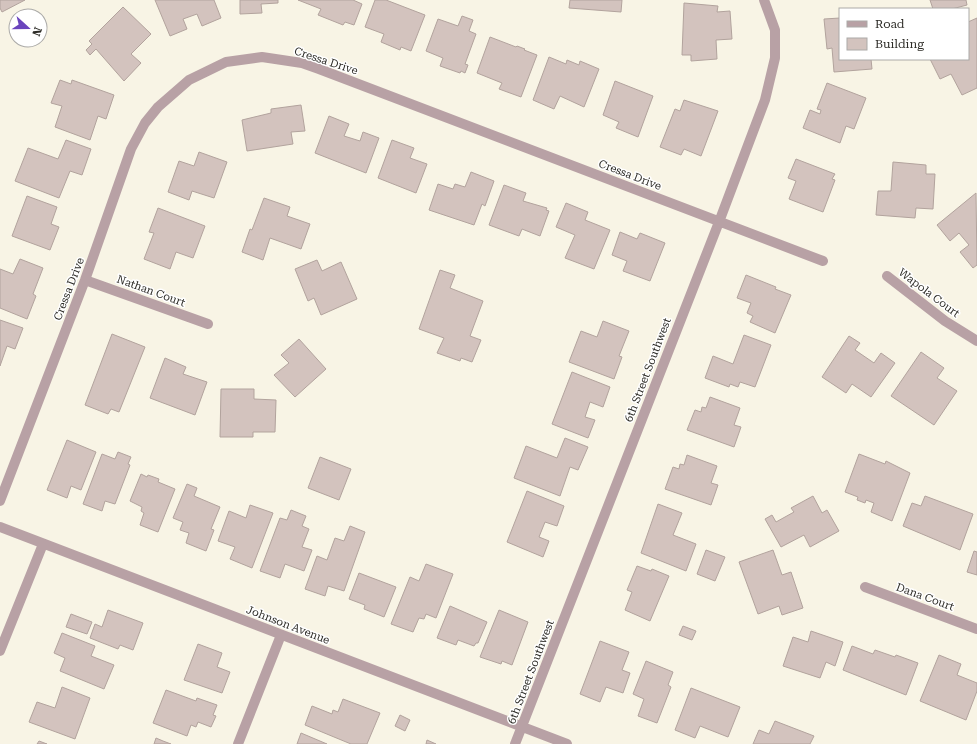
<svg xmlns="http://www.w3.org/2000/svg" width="977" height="744" font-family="'Roboto Serif',serif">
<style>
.building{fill:#d3c3be;stroke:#b2a39d}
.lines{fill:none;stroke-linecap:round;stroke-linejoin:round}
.minor{stroke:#b8a1a5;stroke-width:10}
.labels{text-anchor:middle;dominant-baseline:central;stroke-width:3;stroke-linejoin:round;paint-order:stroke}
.street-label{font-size:11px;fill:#2c2b26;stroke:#fff}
</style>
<rect width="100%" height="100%" fill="#f8f4e5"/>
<path class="building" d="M0 0H25L2 12 0 8Z
M155 0H214L221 18 202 26 197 14 183 19 187 29 170 36Z
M240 0H278V3L261 4 262 13 240 14Z
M298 0H353L362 4 354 25 345 22 343 25 318 15 321 9Z
M375 0H386L425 15 411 51 401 47 400 50 381 42 384 34 365 27Z
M570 0H622L621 12 569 8Z
M930 0H966L967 5 952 9H933Z
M684 3 718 6 717 12 730 11 732 39 716 40 717 59 691 61V55H682Z
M123 7 151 34 131 54 141 63 124 81 96 49 90 55 86 50 92 44 89 41Z
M462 16 473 20 469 31 476 34 465 64 468 65 465 73 461 71 460 73 440 66 443 58 426 51 438 19 458 26Z
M840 18V59H871L872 69 834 72 832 48 827 49 824 19Z
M977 18V88L962 95 951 74 940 79 930 59H968V22Z
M490 37 516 47 517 46 525 49 524 50 537 55 521 97 499 89 502 83 477 73Z
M549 57 566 64 567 60 579 65 580 61 599 69 584 107 560 96 554 109 533 100Z
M60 80 71 84 72 80 114 95 106 119 98 116 90 140 55 127 62 106 51 103Z
M615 81 653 96 638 137 616 128 619 122 603 115Z
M827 83 866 98 854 129 846 126 840 143 803 128 810 110 820 114 821 110 817 109Z
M684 100 718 111 701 156 684 149 681 155 660 147 675 109 680 111Z
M301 105 305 131 291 132 293 144 247 151 242 120 271 113V109Z
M329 116 349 124 344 136 360 141 363 132 379 138 366 173 315 153Z
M66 140 91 149 82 175 70 171 59 198 15 181 28 148 58 159Z
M392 140 414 148 410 158 427 164 416 193 378 178Z
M199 152 227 162 214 198 192 191 189 200 168 192 179 161 194 166Z
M796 159 835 174 832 179 835 180 823 212 789 199 796 181 788 178Z
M893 162 926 165V174H935L933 209 916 208 915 218 876 215 878 191H891Z
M471 172 494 181 485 206 482 204 474 225 429 210 438 184 453 189 455 184 465 187Z
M504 185 526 193 523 201 547 208 546 210 549 211 540 236 522 229 519 236 489 225Z
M976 193 977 265 973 268 960 252 969 245 959 233 950 241 937 225Z
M27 196 57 207 51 224 59 227 50 250 12 236Z
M264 198 290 207 287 216 310 224 301 249 270 238 263 260 242 252 250 229 252 230Z
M566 203 588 212 585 220 610 230 594 269 565 258 575 235 556 227Z
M158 208 205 226 193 258 176 252 170 269 144 259 154 233 149 232Z
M620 232 637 239 640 233 665 243 650 281 623 271 627 261 612 255Z
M20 259 43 268 33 294 36 296 27 319 0 308V269L13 274Z
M317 260 322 271 341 262 357 299 321 315 314 298 308 301 295 269Z
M440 270 455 275 450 288 483 301 470 336 481 340 472 362 461 358 460 361 437 353 444 338 419 329Z
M746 275 776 287 775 289 791 295 775 333 750 322 753 316 747 313 751 303 737 298Z
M0 320 23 328 15 349 7 346 0 366Z
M603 321 629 331 619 356 622 357 614 379 569 362 581 331 597 337Z
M112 334 145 347 119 412 111 409 108 414 85 405Z
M744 335 771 345 755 387 740 382 738 387 730 384 729 387 705 378 713 356 733 364Z
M849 336 860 343 855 350 874 363 881 353 895 363 871 397 852 384 846 393 822 377Z
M299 339 326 369 295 397 274 375 289 363 281 355Z
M921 352 944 368 937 378 957 391 934 425 891 396Z
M165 358 186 367 183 374 207 382 195 415 150 398Z
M572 372 610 387 603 407 590 402 585 417 595 420 588 438 552 424Z
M221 389H254V399L276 400 275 432H253V437H220Z
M710 397 740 408 734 425 741 427 734 447 687 430 695 410 701 412 702 407 706 408Z
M565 438 588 447 578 470 570 467 560 496 514 478 526 446 557 458Z
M67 440 96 452 81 490 71 486 67 498 47 490Z
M118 452 131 457 128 464 130 465 115 504 105 501 102 511 83 504 102 454 115 459Z
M859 454 885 464 886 461 910 473 892 521 871 512 874 503 866 500 865 503 857 500 858 497 845 492Z
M687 455 717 466 711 483 718 485 711 505 665 489 673 467 679 469 680 464 684 465Z
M320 457 351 469 339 500 308 488Z
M141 474 147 477 148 475 159 479 158 482 175 489 158 532 140 525 144 513 141 511 142 507 130 501Z
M187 484 197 488 194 496 220 507 211 529 214 530 206 551 186 543 189 533 180 530 183 522 173 518Z
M527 491 564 506 557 526 545 522 539 537 549 541 543 557 507 542Z
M813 496 822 513 827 510 839 531 810 547 804 535 781 547 765 519 772 515 776 522 794 512 791 508Z
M925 496 973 514 960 550 903 526 912 503 921 506Z
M658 504 682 513 673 535 696 544 686 571 641 553Z
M250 505 273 513 252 568 230 559 235 547 218 541 229 511 246 518Z
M291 510 306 516 302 526 309 529 302 547 312 550 304 571 285 564 280 578 260 571 280 518 287 520Z
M350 526 365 532 344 591 328 586 325 596 305 589 317 556 327 560 335 538 344 541Z
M706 550 725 557 715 581 697 574Z
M773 550 782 575 791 572 803 608 782 615 779 606 758 614 739 562Z
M974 551 977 552V575L967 572Z
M426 564 453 574 436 618 426 614 424 619 419 618 413 632 391 624 410 577 419 581Z
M637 566 651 571 652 569 669 576 650 621 625 610 632 592 627 590Z
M359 573 396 587 384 617 364 609 365 605 349 599Z
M450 606 487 622 478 643H476L474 646 458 640 456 645 437 638Z
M108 610 143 623 133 650 120 645 118 649 90 638 95 624 102 627Z
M499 610 528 622 512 665 502 661 501 664 480 657Z
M71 614 92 622 87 634 66 627Z
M683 626 696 631 692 640 679 635Z
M811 631 843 642 835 666 826 662 820 678 783 666 793 637 808 642Z
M62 633 95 646 91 656 114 665 104 689 60 671 65 658 54 653Z
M600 641 629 652 622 670 630 673 623 693 606 687 600 702 580 694Z
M198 644 222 653 217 667 230 672 222 693 184 680Z
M852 646 873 654 875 650 895 657 896 655 918 663 906 695 843 670Z
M939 655 961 664 957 675 977 683V691L966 720 920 701Z
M646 661 673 672 668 685 671 687 657 723 638 716 644 699 633 694Z
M62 687 90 698 75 739 29 722 37 702 55 708Z
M691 688 740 707 728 737 700 726 695 738 675 730Z
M166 690 196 701 197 698 217 705 213 715 216 716 211 727 198 722 196 727 191 725 187 736 153 723Z
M343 699 380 713 367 744H351L305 725 312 706 332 714 333 710 338 712Z
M400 715 410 720 405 731 395 726Z
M775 721 814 736 810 744H753L759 730 769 734Z
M301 733 327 744H297Z
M156 738 163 741 171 744H154Z
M427 740 436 744H426Z
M39 741 47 744H37Z"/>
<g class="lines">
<path class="minor" d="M887 276 945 321 977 341
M85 280 208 324
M0 501 85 280 131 149 145 123 158 107 189 80 226 62 262 57 302 63 319 69 823 261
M0 527 567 744
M865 587 977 629
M0 651 43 544
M238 744 281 635
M515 744 719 222 765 100 775 58V30L764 0"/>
</g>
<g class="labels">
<g class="street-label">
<text transform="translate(326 61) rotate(18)">Cressa Drive</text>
<text transform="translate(630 175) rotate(21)">Cressa Drive</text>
<text transform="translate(69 289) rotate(-69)">Cressa Drive</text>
<text transform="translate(151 291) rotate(20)">Nathan Court</text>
<text transform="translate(929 293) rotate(37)">Wapola Court</text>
<text transform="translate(648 370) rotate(-69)">6th Street Southwest</text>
<text transform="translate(925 597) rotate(20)">Dana Court</text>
<text transform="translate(288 625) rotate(21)">Johnson Avenue</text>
<text transform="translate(531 672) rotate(-69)">6th Street Southwest</text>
</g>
</g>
<rect x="839" y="8" width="130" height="52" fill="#ffffff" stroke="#abaaa8"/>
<rect x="847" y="21" width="20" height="6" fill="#b8a1a5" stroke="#abaaa8"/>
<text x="875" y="28" font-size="12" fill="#2c2b26">Road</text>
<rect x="847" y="38" width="20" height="12" fill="#d3c3be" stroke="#abaaa8"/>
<text x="875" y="48" font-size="12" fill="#2c2b26">Building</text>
<g transform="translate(28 28) rotate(111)"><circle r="19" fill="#ffffff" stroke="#abaaa8"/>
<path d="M0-3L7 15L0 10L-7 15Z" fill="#6a44bd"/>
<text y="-6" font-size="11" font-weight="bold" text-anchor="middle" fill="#2c2b26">N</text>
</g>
</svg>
